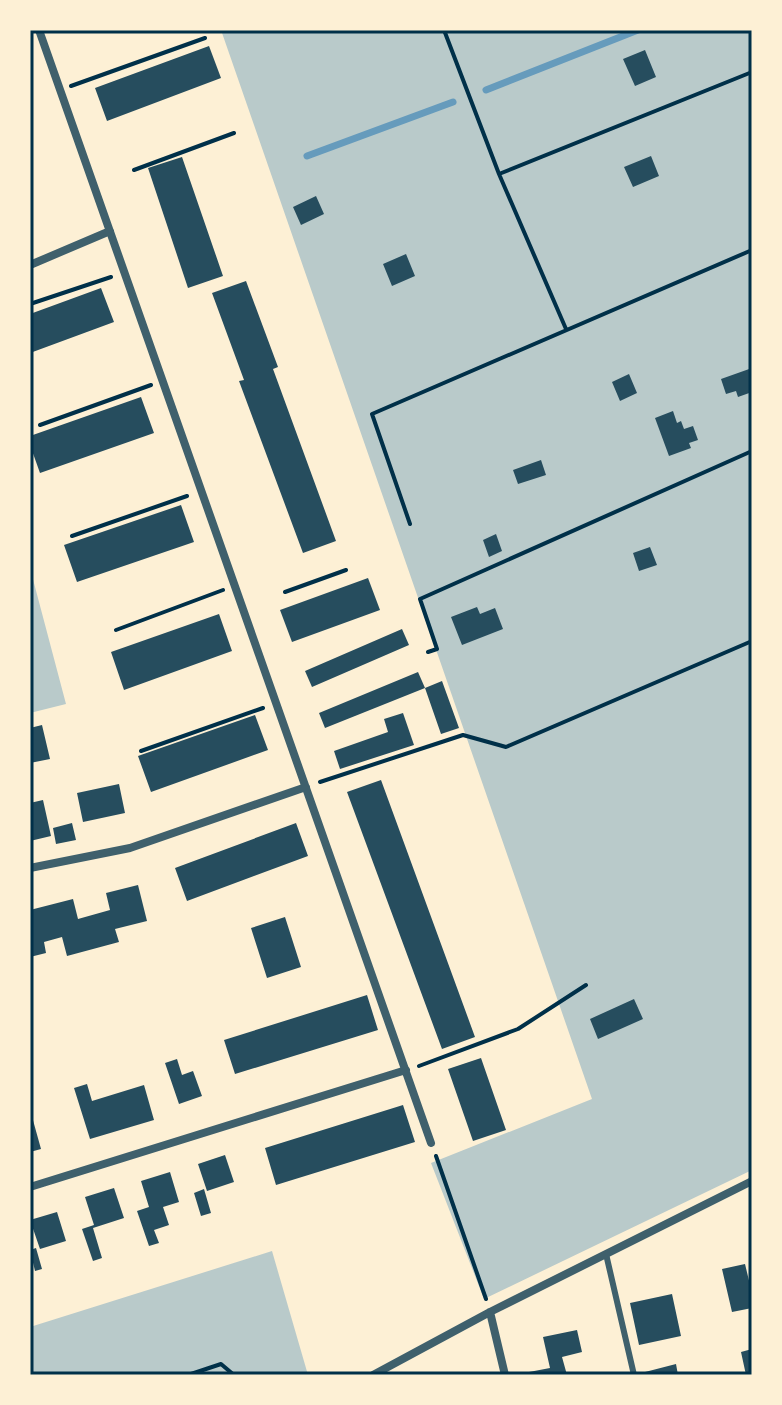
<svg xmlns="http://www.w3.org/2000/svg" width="782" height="1405" font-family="'Noto Sans',sans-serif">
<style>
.green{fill:#b9caca}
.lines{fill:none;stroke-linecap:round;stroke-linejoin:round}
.stream{stroke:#669bbc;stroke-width:7}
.building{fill:#264d5e}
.path{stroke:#003049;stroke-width:4}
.service{stroke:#3f606c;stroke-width:6}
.minor{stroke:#3f606c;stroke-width:8}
.neatline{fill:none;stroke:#003049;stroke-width:3}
</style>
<rect width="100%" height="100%" fill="#fdf0d5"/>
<path class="green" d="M221 30H752V1170L484 1299 431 1163 592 1099Z
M30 568 66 704 30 713Z
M272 1251 308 1375H30V1327Z"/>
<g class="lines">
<path class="stream" d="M486 90 638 30
M307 156 453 102"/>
</g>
<path class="building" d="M209 46 221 78 107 121 95 88Z
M645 50 656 77 635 86 623 59Z
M651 156 659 176 633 187 624 167Z
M182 157 223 276 188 288 148 168Z
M316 196 324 214 301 225 293 207Z
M406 254 415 276 392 286 383 264Z
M246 281 278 367 273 369 336 541 303 553 239 381 244 380 212 293Z
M101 288 114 322 30 353V314Z
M752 368V392L738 397 736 391 726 394 721 379Z
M629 374 637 393 620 401 612 382Z
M141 397 154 433 40 473 30 445V436Z
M673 411 677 423 681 421 684 429 693 426 698 440 689 443 691 448 669 456 655 418Z
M541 460 546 475 518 484 513 470Z
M181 505 194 542 77 582 64 545Z
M496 534 502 551 489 557 483 540Z
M650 547 657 565 639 571 633 553Z
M368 578 380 610 292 642 280 610Z
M477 607 480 614 495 608 503 629 462 645 451 617Z
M219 614 232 651 124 690 111 652Z
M402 629 409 645 312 687 305 671Z
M418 672 425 688 442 681 459 728 441 734 425 688 325 728 319 713Z
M403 713 414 745 340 769 334 751 388 732 384 719Z
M255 715 268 750 151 792 138 756Z
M42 725 50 759 30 763V728Z
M381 780 475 1037 442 1049 347 792Z
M119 784 125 813 83 822 77 793Z
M43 800 51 836 30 841V803Z
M72 823 76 840 56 844 53 828Z
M296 823 308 856 187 901 175 868Z
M138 885 147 921 115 929 119 942 67 956 62 937 44 942 46 953 30 957V910L73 899 78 919 110 910 106 893Z
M285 917 301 967 267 978 251 928Z
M367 995 378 1030 235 1074 224 1040Z
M634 999 643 1019 598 1039 590 1019Z
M481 1058 506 1130 473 1141 448 1069Z
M177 1059 182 1075 193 1071 202 1096 179 1104 165 1063Z
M87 1084 92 1101 144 1085 154 1120 90 1139 74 1088Z
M403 1105 415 1142 276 1185 265 1148Z
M31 1113 41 1149 30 1152V1114Z
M225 1155 234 1182 207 1191 198 1164Z
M170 1172 179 1202 163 1207 169 1225 154 1230 159 1243 149 1246 137 1211 149 1207 141 1181Z
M114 1188 124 1218 93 1228 102 1258 93 1261 82 1229 94 1225 85 1197Z
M204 1189 211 1213 201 1216 194 1193Z
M57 1212 66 1241 40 1249 30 1220Z
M36 1248 42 1269 35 1271 30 1250Z
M745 1264 752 1293V1308L732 1312 722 1269Z
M672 1294 681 1336 639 1345 630 1303Z
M577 1330 582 1352 562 1357 567 1375H529V1372L550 1368 543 1337Z
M752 1349V1375H746L741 1352Z
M676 1364 678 1375H645V1372Z"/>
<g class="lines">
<path class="path" d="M444 30 499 174 566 329
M71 86 205 38
M134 170 234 133
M499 174 752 72
M30 304 111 277
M40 425 151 385
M410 524 372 414 752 250
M72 536 187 496
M285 592 346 570
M116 630 223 590
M428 652 437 649 420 599 752 451
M141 751 263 708
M320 782 463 735 506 747 752 641
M419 1066 518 1029 586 985
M436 1156 486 1299
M188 1375 221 1364 234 1375"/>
<path class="service" d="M606 1254 634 1375"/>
<path class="minor" d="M39 30 431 1143
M30 265 110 231
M30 868 130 848 306 787
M30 1187 406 1070
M490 1312 505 1375
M373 1375 490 1312 752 1181"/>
</g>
<rect width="782" height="1405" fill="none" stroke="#fdf0d5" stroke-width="64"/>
<rect x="32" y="32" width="718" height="1341" class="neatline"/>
</svg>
